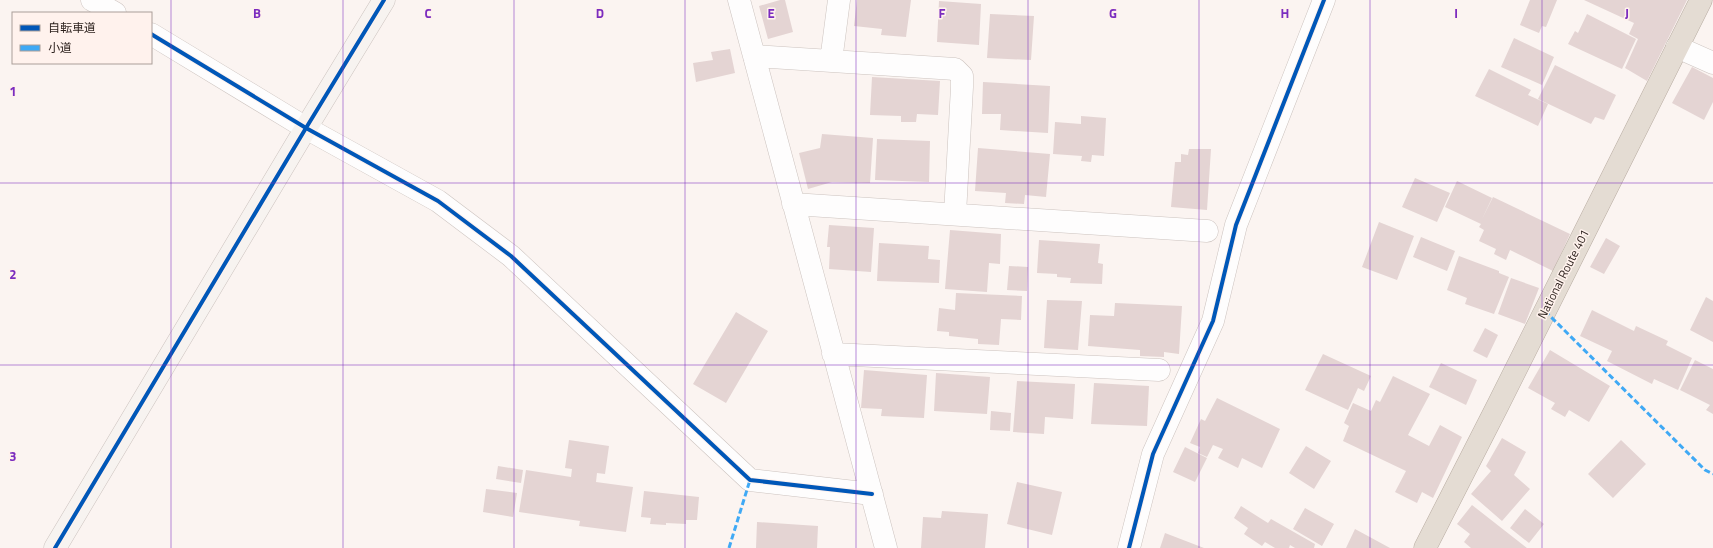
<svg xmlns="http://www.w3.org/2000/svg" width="1713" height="548" font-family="'Titillium Web','Noto Sans JP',sans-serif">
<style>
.building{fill:#e4d4d3}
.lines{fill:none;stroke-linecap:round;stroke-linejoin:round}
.street-casing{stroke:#ccc3bf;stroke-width:23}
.secondary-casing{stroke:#ccc3bf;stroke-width:23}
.highway-casing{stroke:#b8aca2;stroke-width:23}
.street{stroke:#fefdfd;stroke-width:22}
.secondary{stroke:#f7f3f0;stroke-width:22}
.highway{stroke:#e4dcd3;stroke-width:22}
.quiet{stroke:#3fa9f5;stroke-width:3;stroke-dasharray:6 3;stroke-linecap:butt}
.cycleway-casing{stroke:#fff2ed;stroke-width:6}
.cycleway{stroke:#0057b8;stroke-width:4}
.grid{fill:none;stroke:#7b2cbf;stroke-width:1;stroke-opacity:0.55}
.labels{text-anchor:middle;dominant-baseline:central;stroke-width:3;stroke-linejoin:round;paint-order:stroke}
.street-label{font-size:12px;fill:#2a1f1b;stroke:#fff2ed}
.grid-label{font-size:13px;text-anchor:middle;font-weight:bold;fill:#7b2cbf;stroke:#fff2ed;stroke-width:3;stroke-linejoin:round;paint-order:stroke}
</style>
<rect width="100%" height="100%" fill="#fbf4f1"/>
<path class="building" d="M780 0H785L793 32 768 39 759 6Z
M857 0H911L906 37 881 35 882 29 854 26Z
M1530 0H1557L1546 27 1542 26 1539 33 1520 25Z
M1584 0H1687L1647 81 1625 68 1638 39 1629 34 1634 23Z
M939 1 981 4 979 45 937 42Z
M990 14 1034 16 1031 60 987 58Z
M1587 14 1636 39 1622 69 1568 44 1575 31 1578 33Z
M1514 38 1554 57 1542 85 1501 67Z
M730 49 735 73 696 82 693 63 713 60 711 52Z
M1555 65 1616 95 1604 120 1595 117 1591 124 1538 99Z
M1692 67 1713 78V102L1704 120 1672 103Z
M1489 69 1531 90 1528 95 1548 104 1538 126 1475 96Z
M872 77 940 81 938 115 917 114 916 122H901V116L870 115Z
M983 82 1050 86 1048 133 1000 130 1001 114H982Z
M1081 116 1106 118 1104 156 1092 155 1091 162 1081 161 1082 156 1053 154 1055 122 1081 124Z
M822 134 873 138 870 183 832 182 808 189 799 153 820 148Z
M877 139 930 141 929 182 875 180Z
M978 148 1050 154 1046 197 1025 195 1024 204 1005 203 1006 193 975 191Z
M1189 149H1211L1207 210 1171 207 1175 162H1181V154L1188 155Z
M1415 178 1450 193 1437 222 1402 207Z
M1457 181 1492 198 1482 219 1493 197 1570 234 1553 271 1510 250 1506 260 1494 254 1496 249 1479 241 1484 230 1479 227 1481 224 1445 207Z
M1379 222 1414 236 1397 280 1362 267Z
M829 225 874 228 871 272 829 269 830 247H827Z
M950 230 1001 234 1000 264 989 263 987 292 945 289Z
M1421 237 1455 251 1447 271 1413 257Z
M1606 238 1620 246 1604 274 1590 267Z
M1039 240 1100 244 1098 263 1103 264 1102 284 1070 283 1071 278 1057 277V274L1037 273Z
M879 243 929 246 928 259 940 260 939 283 877 281Z
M1459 256 1499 271V273L1509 277 1494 314 1465 304 1467 298 1447 290Z
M1009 266 1028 267 1027 291 1007 290Z
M1511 278 1539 288 1525 324 1498 314Z
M956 293 1022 296 1021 320 1001 319 999 345 978 344V339L949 336V332L937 331 939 308 955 310Z
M1706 297 1713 301V342L1690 330Z
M1047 300 1082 301 1078 350 1044 348Z
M1115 303 1182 306 1179 354 1164 352V357L1140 356V350L1088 346 1090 315 1114 316Z
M1592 310 1634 331 1636 326 1668 341 1666 345 1692 358 1678 390 1654 379 1652 384 1607 361 1612 351 1580 336Z
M736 312 768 331 726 403 693 384Z
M1485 328 1498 335 1487 358 1473 351Z
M1550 350 1610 386 1589 422 1569 410 1565 417 1551 409 1555 403 1528 388Z
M1323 354 1371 376 1364 391 1358 388 1348 410 1305 390Z
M1695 360 1713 369V414L1706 410 1710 405 1680 390Z
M1441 363 1477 380 1466 405 1429 387Z
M864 370 927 375 924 418 881 416 882 409 861 408Z
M936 373 990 377 987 414 934 411Z
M1393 376 1430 394 1408 435 1429 446 1440 425 1462 437 1433 498 1422 492 1417 503 1395 492 1406 471 1343 441 1349 426 1344 423 1353 403 1371 411 1376 400 1380 402Z
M1017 381 1075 384 1073 419 1045 417 1044 434 1013 432Z
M1094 383 1149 386 1147 426 1091 424Z
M1217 398 1280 429 1262 468 1242 458 1238 468 1218 458 1223 449 1213 445 1207 457 1198 453 1200 447 1190 443 1201 419 1205 421Z
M991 411 1011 413 1010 431 990 430Z
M1502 438 1526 452 1514 475 1530 489 1502 521 1471 494 1491 471 1486 466Z
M569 440 609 446 605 474 597 473 596 482 633 487 626 532 579 526 580 521 519 512 526 470 571 477 572 469 565 468Z
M1621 440 1646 464 1613 498 1588 474Z
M1306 446 1331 461 1314 489 1289 473Z
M1185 447 1207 458 1195 482 1173 472Z
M498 466 523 470 521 483 496 479Z
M1017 482 1062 492 1052 535 1007 524Z
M486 489 517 493 513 517 483 512Z
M644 491 699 497 697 520H686V524L666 523V525L650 524 651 518 641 517Z
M1472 505 1527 548H1471L1464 542 1470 534 1457 524Z
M1241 506 1268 523 1271 519 1315 544 1314 548H1295L1290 545 1289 548H1275L1265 542 1262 546 1244 534 1248 528 1234 518Z
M1305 508 1334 524 1322 546 1293 529Z
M1525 509 1544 524 1529 543 1510 528Z
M942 511 988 514 985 548H921L923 517 941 518Z
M757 522 818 526 817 548H756Z
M1355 529 1390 548H1346Z
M1165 533 1204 548H1160Z"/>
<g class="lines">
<g class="street-casing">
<path id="street" d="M92 0 115 13
M739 0 886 548
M151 34 306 128 438 201 511 256 750 480 872 494
M1677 47 1713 63
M754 56 955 69 962 76V87L955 214
M831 61 839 0
M793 204 1207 231
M833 354 1159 370
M1129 548 1153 454 1213 321 1236 225 1324 0"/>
</g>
<g class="secondary-casing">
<path id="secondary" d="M55 548 306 128 384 0"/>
</g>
<g class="highway-casing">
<path id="highway" d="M1425 548 1498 405 1701 0"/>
</g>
<use href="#street" class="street"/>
<use href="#secondary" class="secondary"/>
<use href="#highway" class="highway"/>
<path class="quiet" d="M1545 311 1705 470 1713 474
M729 548 750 480"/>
<g class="cycleway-casing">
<path id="cycleway" d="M151 34 306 128 438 201 511 256 750 480 872 494
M55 548 306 128 384 0
M1129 548 1153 454 1213 321 1236 225 1324 0"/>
</g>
<use href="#cycleway" class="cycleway"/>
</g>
<path class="grid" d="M171 0V548M343 0V548M514 0V548M685 0V548M856 0V548M1028 0V548M1199 0V548M1370 0V548M1542 0V548M0 183H1713M0 365H1713"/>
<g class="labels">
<g class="street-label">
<text transform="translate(1563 274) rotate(-63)">National Route 401</text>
</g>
</g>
<g class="grid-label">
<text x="257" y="18">B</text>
<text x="428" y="18">C</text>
<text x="600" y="18">D</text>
<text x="771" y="18">E</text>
<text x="942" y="18">F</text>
<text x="1113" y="18">G</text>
<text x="1285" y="18">H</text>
<text x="1456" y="18">I</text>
<text x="1627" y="18">J</text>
<text x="13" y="96">1</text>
<text x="13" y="279">2</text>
<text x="13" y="461">3</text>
</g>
<rect x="12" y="12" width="140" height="52" fill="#fff2ed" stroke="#aa9e99"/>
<rect x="20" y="25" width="20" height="6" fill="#0057b8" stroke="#aa9e99"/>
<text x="48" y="32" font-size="12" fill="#2a1f1b">自転車道</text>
<rect x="20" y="45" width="20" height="6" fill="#3fa9f5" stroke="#aa9e99"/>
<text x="48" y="52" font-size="12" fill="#2a1f1b">小道</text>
</svg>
